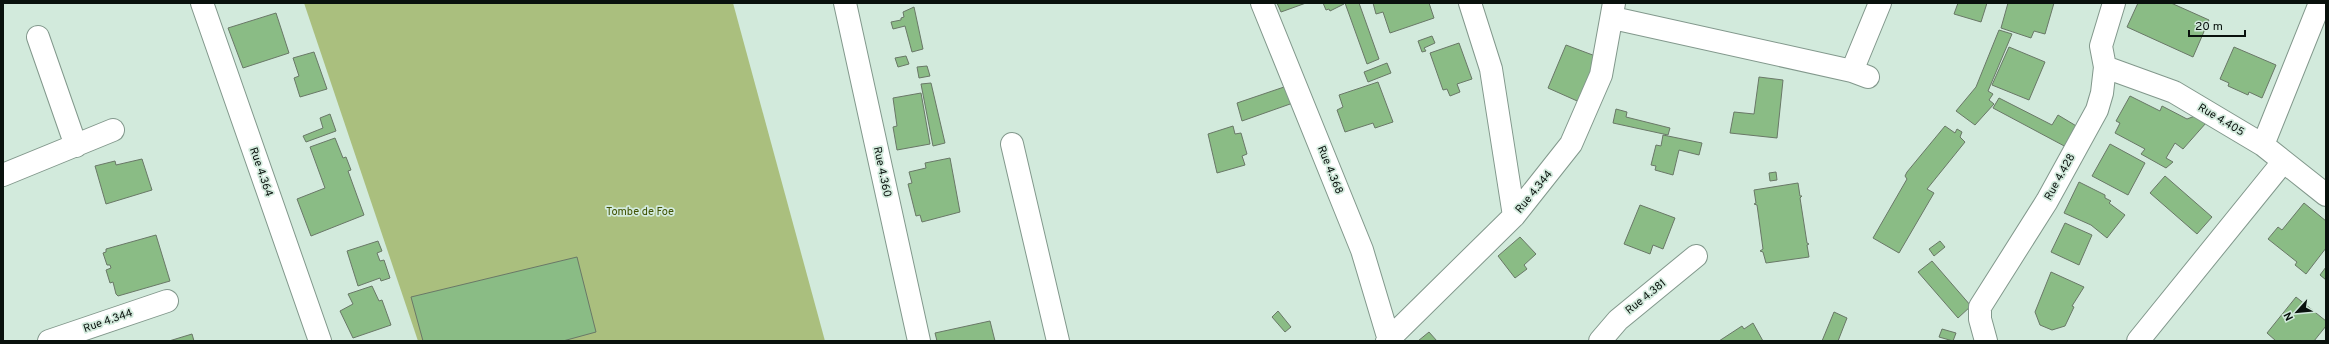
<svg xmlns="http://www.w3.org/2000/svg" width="2329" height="344" font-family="Overpass,sans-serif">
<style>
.green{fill:#aabf7e}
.building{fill:#8abc85;stroke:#697867}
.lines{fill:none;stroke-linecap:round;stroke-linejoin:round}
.minor-casing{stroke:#82988c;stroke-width:24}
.minor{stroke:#fff;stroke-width:22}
.labels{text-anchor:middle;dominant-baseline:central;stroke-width:3.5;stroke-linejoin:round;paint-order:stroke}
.street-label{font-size:11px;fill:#09110d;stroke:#d2eadc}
.park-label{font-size:11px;fill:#405202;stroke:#d2eadc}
</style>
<rect width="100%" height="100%" fill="#d2eadc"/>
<path class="green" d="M304 3H733L825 341H418Z"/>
<path class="building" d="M1277 3H1306L1281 12Z
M1323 3H1344V4L1330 11 1329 9 1326 10Z
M1345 3H1359L1379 59 1367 64Z
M1373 3H1429L1434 18 1390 33 1383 12 1376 14Z
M1958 3H1987L1981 22 1954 14Z
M2008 3H2054L2045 34 2034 31 2031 38 2001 28Z
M2138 3H2171L2209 20 2193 57 2127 27Z
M914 7 923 49 912 52 905 26 893 29 891 22 901 20V18L904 17 903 12Z
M276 13 289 53 243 68 228 28Z
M1999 30 2012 34 1988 91 1993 94 1989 100 1994 104 1975 125 1956 111 1976 87Z
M1432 36 1435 43 1424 48 1426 51 1422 52 1418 41Z
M1459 43 1472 79 1457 84 1460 92 1450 96 1447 89 1443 90 1430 53Z
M1566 45 1598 57 1584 104 1548 88Z
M2009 47 2045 62 2029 100 1992 85Z
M2234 47 2276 65 2262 98 2249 92 2248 95 2228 86 2229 83 2220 79Z
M314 52 327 89 300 97 294 78 299 76 293 58Z
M906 56 909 64 898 67 895 58Z
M1387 63 1391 73 1368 82 1364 72Z
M927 66 930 76 919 78 917 67Z
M1759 77 1783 80 1777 138 1730 133 1734 112 1754 114Z
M1378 82 1393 122 1375 128 1373 123 1345 132 1337 110 1343 107 1339 95Z
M931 83 945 143 933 146 921 84Z
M1287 86 1293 103 1242 121 1237 103Z
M921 93 930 144 897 150 893 127 897 126 893 98Z
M2130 96 2160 111 2162 106 2187 119 2195 116 2206 123 2183 149 2175 143 2166 158 2173 162 2166 168 2141 154 2145 149 2115 133 2120 123 2116 121Z
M1999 98 2052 125 2058 115 2078 127 2068 148 1993 108Z
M1616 109 1627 112 1626 117 1670 128 1668 135 1613 123Z
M330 114 336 131 306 142 303 136 323 128 320 118Z
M1233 126 1235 134 1241 133 1247 154 1242 156 1245 165 1217 173 1208 134Z
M1945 126 1955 133 1957 129 1962 132 1960 137 1965 142 1927 189 1934 193 1899 253 1873 238 1907 179 1905 176 1907 172Z
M1663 135 1702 143 1699 155 1679 150 1673 175 1655 170 1656 166 1651 165 1656 145 1661 146Z
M335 138 343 158 346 157 351 170 348 171 364 215 311 236 297 199 325 188 310 147Z
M2110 144 2145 163 2128 195 2092 176Z
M950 158 960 212 922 222 920 215 916 216 908 184 912 183 909 172 926 168 925 163Z
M142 159 152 190 106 204 95 166 115 161 116 165Z
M1776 172 1777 180 1770 181 1769 173Z
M2165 176 2212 217 2197 234 2150 193Z
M2079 182 2105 195V198L2111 201 2109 203 2125 215 2107 238 2091 225 2064 213Z
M1798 183 1800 196H1802L1800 198 1807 243 1809 244 1807 245 1809 257 1766 263 1763 252 1760 251 1763 249 1757 205 1754 204 1756 203 1754 190Z
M2304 203 2326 221V248L2306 274 2295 265 2297 262 2268 239 2278 227 2282 230Z
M1640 205 1675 218 1663 249 1653 245 1650 254 1624 244Z
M2065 223 2092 235 2079 265 2051 252Z
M156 235 170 281 118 296 116 294 113 282 110 283 106 270 111 268 110 265H107L103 253 106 252V249Z
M1520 237 1536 254 1524 265 1527 269 1515 278 1498 256Z
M378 241 382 251 377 253 380 261 384 260 390 278 381 281 380 278 358 286 347 251Z
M1940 241 1945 247 1934 256 1929 249Z
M577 257 596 332 563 341H423L411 297Z
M1932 261 1971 306 1958 318 1918 272Z
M2326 267V280L2320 275Z
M2051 272 2084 287 2072 306 2074 307 2065 326 2052 330 2040 325 2035 312Z
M372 286 379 301 382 300 391 325 353 338 340 311 353 304 348 294Z
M2296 297 2326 321V326L2314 341H2276L2267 333Z
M1278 311 1291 327 1285 332 1272 317Z
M1834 312 1847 318 1838 341H1822Z
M990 321 995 341H937L935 333Z
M1753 323 1763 341H1719L1742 326 1744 329Z
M1942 329 1956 333 1953 341 1939 337Z
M1429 332 1437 341H1418Z
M192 334 194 341H169Z"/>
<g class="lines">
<g class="minor-casing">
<path id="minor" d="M202 3 320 341
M845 3 919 341
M1262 3 1362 250 1389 340
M1470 3 1491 69 1514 216
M1613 18 1852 71 1868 77
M38 37 76 146
M2105 67 2174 92 2263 145 2326 195
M1852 71 1880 3
M1012 144 1058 341
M2263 145 2320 3
M3 175 113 130
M49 341 167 301
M1387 341 1514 216 1571 144 1601 75 1614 3
M1600 341 1618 320 1696 256
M1986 341 1980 319V307L2047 201 2097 110 2102 93 2105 67 2101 46 2114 3
M2138 341 2283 162"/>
</g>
<use href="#minor" class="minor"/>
</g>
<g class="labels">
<g class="street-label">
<text transform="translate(2221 120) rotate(31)">Rue 4.405</text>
<text transform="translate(1330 170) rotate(68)">Rue 4.368</text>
<text transform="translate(261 172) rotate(71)">Rue 4.364</text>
<text transform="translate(882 172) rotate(78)">Rue 4.360</text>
<text transform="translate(2060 177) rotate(-61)">Rue 4.428</text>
<text transform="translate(1534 192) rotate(-51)">Rue 4.344</text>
<text transform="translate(1646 297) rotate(-39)">Rue 4.381</text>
<text transform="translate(108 321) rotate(-19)">Rue 4.344</text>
</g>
<g class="park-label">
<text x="640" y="212">Tombe de Foe</text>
</g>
</g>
<rect width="2329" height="344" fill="none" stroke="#09110d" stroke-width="8"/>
<g transform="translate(2297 312) rotate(243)" stroke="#d2eadc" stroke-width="3" paint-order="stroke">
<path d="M0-3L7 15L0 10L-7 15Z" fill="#09110d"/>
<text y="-6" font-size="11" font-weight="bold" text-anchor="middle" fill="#09110d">N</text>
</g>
<path d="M2189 30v6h56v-6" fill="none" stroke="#09110d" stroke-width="2"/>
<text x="2195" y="30" font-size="12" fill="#09110d" stroke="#d2eadc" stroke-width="3" paint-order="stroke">20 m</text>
</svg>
